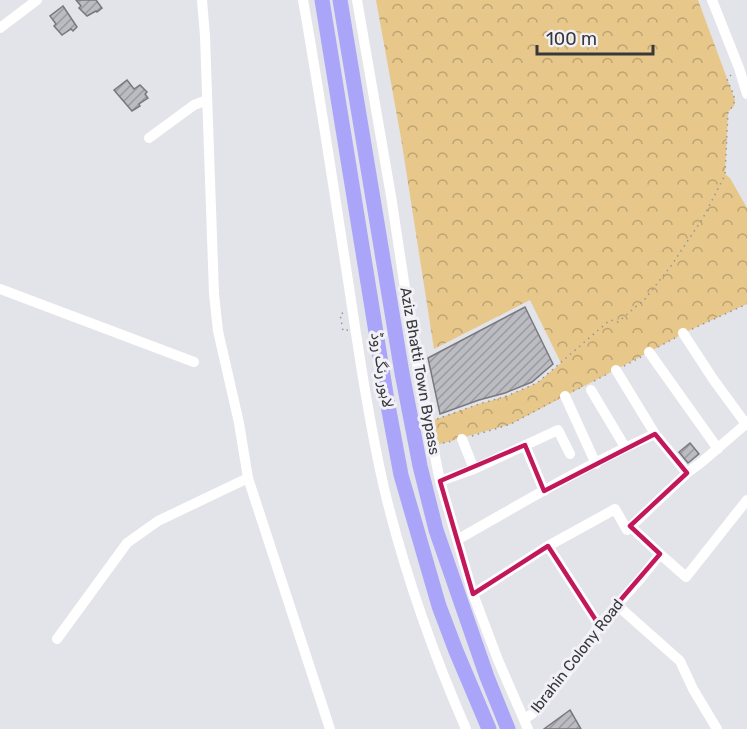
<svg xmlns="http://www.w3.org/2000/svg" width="747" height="729" font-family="Rubik,'Noto Sans Arabic',sans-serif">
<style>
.forest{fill:url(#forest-crowns)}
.building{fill:url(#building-hatch);stroke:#78787e;stroke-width:1.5}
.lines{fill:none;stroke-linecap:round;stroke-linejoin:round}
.path{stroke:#96969b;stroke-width:1.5;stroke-dasharray:1.5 4.5;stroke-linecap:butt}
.minor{stroke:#fff;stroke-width:10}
.highway{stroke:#aba5fa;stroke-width:15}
.marked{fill:none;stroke:#c2185b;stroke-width:4.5;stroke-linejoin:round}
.labels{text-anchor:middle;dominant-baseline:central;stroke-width:6;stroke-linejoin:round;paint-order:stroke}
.street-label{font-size:15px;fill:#38383b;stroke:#f1f1f7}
</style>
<defs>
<pattern id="forest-crowns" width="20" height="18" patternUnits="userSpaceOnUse" patternTransform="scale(1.5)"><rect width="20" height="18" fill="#e7c88a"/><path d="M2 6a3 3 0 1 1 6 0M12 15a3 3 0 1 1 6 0" fill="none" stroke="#bca372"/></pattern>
<pattern id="building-hatch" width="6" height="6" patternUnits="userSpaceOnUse" patternTransform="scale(1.5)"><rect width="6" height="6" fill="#bbbbc2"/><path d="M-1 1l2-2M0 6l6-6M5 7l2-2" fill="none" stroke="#99999f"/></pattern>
</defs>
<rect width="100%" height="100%" fill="#e3e3ea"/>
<path class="forest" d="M376 0H698L735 100 734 106 728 112 725 174 730 178 747 208V304L692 329 619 368 511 424 433 446 428 422 479 404 507 396 537 383 561 363 530 300 434 349 401 138Z"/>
<path class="building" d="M76 0H96L102 8 97 12 96 11 87 16 79 8 81 6Z
M63 6 77 27 73 31 71 29 62 35 54 26 56 24 50 16Z
M127 80 134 89 140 85 147 92 145 94 148 98 139 104 140 106 132 111 114 90Z
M525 307 553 364 532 382 505 393 479 400 440 414 428 358Z
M690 443 699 454 688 463 679 452Z
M570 710 581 729H544Z"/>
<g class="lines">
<path class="path" d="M343 313 340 314 343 331 348 330
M692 329 747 304
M658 347 675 338
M624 366 641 357
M594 381 609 373
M573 391 582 387
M437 419 479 404 507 396 537 383 610 320 618 322 645 299 671 266 703 218 725 175 728 112C740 100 732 93 727 79L732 74
M472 436 511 424 555 400
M443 443 453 441"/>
<path class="minor" d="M202 0 205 36 214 294 218 331 239 423 248 478 330 729
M303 0C320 95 334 191 349 287 359 354 369 422 384 488 404 571 432 651 466 729
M357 0 391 196 413 341 428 422 440 481 473 594 498 660 528 729
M712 0 739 68 747 94
M0 28 37 0
M149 138 194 105 207 100
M0 289 194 362
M683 333 713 379 746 424
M649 352 718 449
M616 370 655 434
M591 390 625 447
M565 396 596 464
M462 439 474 469
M525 445 544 491
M440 481 474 469 558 430 570 454
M630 526 660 554
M457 540C522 503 587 464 655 434L687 473 703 461 747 423
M548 546 599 625
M473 594 548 546 615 509 627 530 687 473
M617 605 680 661 693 689 717 729
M57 639 127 543 158 521 248 478
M524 719 532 714 578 659 599 625 641 578 660 554 686 577 747 500"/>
<path class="highway" d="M322 0 387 400 401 475 439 606 456 651 489 729
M340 0 402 373 420 466 436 530 487 677 508 729"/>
</g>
<path class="marked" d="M655 434 687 473 630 526 660 554 599 625 548 546 473 594 440 481 525 445 544 491Z"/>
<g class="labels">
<g class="street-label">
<text transform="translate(382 370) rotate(81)">لاہور رنگ روڈ</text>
<text transform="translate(420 371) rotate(80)">Aziz Bhatti Town Bypass</text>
<text transform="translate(577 656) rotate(-52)">Ibrahin Colony Road</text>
</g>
</g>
<path d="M537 45v9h116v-9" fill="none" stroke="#38383b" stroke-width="3"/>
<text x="546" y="45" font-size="18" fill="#38383b" stroke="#f1f1f7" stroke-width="4.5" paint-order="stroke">100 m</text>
</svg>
